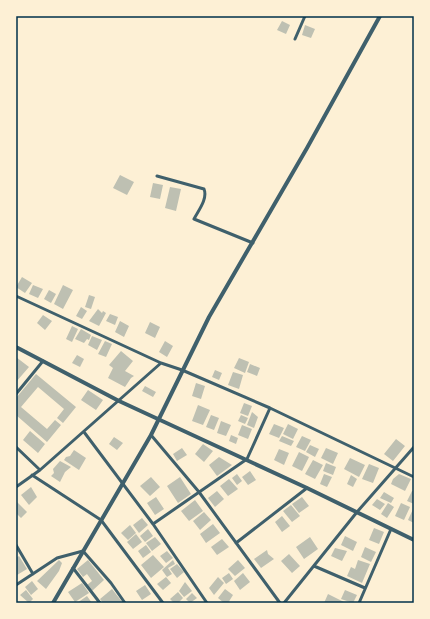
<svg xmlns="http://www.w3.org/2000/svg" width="430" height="619" font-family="'Source Sans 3',sans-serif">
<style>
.building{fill:#bec0b2}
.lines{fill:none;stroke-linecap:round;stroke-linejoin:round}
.minor{stroke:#3f606c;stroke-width:3}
.tertiary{stroke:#3f606c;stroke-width:4}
.neatline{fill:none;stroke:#003049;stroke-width:1.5}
</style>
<rect width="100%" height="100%" fill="#fdf0d5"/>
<path class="building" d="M282 21 290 25 286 34 277 30Z
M305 25 315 29 311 38 302 35Z
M120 175 134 182 127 195 113 188Z
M153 183 163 185 160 199 150 197Z
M170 187 181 189 176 211 165 208Z
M22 277 32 283 25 293 16 287Z
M33 285 43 289 38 298 29 294Z
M63 285 73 290 63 309 54 304Z
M49 290 56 294 51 303 44 299Z
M89 295 95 297 91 309 85 307Z
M81 307 87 311 82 319 76 316Z
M98 309 102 313 103 311 106 313 99 326 89 321Z
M110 314 118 317 115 325 106 321Z
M43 315 52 321 45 330 37 323Z
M120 321 129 326 124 337 115 332Z
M150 322 160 327 155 338 145 333Z
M72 326 78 329 72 342 66 339Z
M81 329 91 335 89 340 87 339 84 343 75 339Z
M92 336 102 340 97 350 88 345Z
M105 341 112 344 106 357 98 354Z
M165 341 173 346 167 357 159 352Z
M121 351 133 361 125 371 134 376 131 378 125 387 108 378 113 368 109 365Z
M77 355 84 359 80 367 72 363Z
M16 357 29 367 16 382Z
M239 358 249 362 245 373 234 368Z
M250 364 260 368 257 376 247 372Z
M215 370 222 373 219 380 212 377Z
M233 372 243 375 239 389 228 385Z
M36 374 76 407 63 423 57 418 64 409 38 387 21 407 47 429 55 420 61 425 47 442 16 415V398Z
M196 383 205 386 201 399 192 396Z
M145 386 156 392 153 397 142 391Z
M88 390 103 400 96 410 81 400Z
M244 403 252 406 248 416 240 413Z
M198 405 210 410 203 425 192 421Z
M252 412 258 417 254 428 247 425Z
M211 415 219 418 214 430 206 427Z
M241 415 248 418 245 424 238 421Z
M221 421 231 425 226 436 217 433Z
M274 424 284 428 279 438 269 434Z
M288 424 298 429 293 439 283 434Z
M242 425 252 429 248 439 238 435Z
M30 431 45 444 38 453 23 440Z
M231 435 238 438 236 444 229 441Z
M282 436 294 441 291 446 279 441Z
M302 436 311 440 305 451 296 447Z
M114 437 123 443 117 450 109 444Z
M396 439 405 446 393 461 384 454Z
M203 444 213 451 204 462 195 454Z
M310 445 319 449 315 457 306 452Z
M182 448 187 455 177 461 173 454Z
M326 448 338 453 333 464 321 458Z
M279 449 289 453 284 465 274 460Z
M74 450 86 458 79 470 64 460 66 457 70 456Z
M299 452 309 457 302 471 292 466Z
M219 457 232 465 217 476 209 465Z
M350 458 365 465 359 477 344 469Z
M313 460 323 465 315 479 305 474Z
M60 461 71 467 65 472 60 482 51 476 54 473 53 469Z
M326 463 336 467 333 475 323 471Z
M369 464 379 468 373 483 362 479Z
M250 471 256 480 248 485 242 477Z
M237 474 242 481 237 485 232 478Z
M324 474 332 477 327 487 320 484Z
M399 474 411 479 405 491 391 484 393 479Z
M351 475 357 479 353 487 347 484Z
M151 477 160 487 150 496 140 486Z
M180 477 191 494 178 503 167 486Z
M229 479 238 489 228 496 220 486Z
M31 487 37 497 29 505 21 495Z
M217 491 224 499 215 507 208 498Z
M412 491H414V504L407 501Z
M384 492 394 498 391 503 380 498Z
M156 497 164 509 155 515 147 503Z
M302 497 309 506 299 513 292 504Z
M377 499 385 504 380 510 372 505Z
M195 500 203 511 189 521 181 511Z
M17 502 27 512 21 518 16 513Z
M388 503 394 507 387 518 381 514Z
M401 503 410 507 404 520 395 516Z
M291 505 300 516 292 522 283 511Z
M414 507V523L408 520Z
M204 512 211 520 200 530 193 521Z
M282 516 290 526 282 532 275 522Z
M142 518 148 525 139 533 133 525Z
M213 524 220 533 206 543 200 534Z
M130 525 136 533 128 540 121 533Z
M374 528 384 532 379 544 369 540Z
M148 529 153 536 145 542 140 536Z
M136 534 142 542 133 549 127 542Z
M345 536 357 542 353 551 341 545Z
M155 537 161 544 152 551 146 543Z
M310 537 318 549 304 559 296 547Z
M222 539 229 547 217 555 211 547Z
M146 545 151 552 143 558 138 551Z
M365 547 376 552 371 562 361 557Z
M335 548 347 551 342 561 331 556Z
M267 550 268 554 274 559 261 568 254 559Z
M167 551 173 558 166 563 160 556Z
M289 554 300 566 292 573 281 561Z
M153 555 164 567 151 578 141 565Z
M19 556 27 569 17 575 16 558Z
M59 560 62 563 59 571 46 589 37 581Z
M88 560 104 580 92 591 87 585 92 581 87 574 83 577 77 569Z
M173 560 175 564 168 568 172 574 167 577 162 570Z
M238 560 245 568 235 576 228 569Z
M358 560 370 564 362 583 347 576 351 567 355 569Z
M177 564 184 572 177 578 170 569Z
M229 573 233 579 226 584 222 578Z
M243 573 250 582 240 590 234 581Z
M166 577 171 583 163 590 157 584Z
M218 577 224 583 214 595 209 588Z
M32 581 38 589 31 595 25 587Z
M185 582 192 591 184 597 179 591Z
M82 583 89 593 75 602 68 592Z
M145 585 151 594 142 600 136 591Z
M112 589 123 603H103L100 599Z
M225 589 233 595 228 603H224L218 598Z
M26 590 33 599 29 603 20 595Z
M345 590 357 595 353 603 341 599Z
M178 592 183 598 178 603H174L170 599Z
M192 593 197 598 190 603 186 599Z
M328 594 346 603H324Z
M87 596 92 603H77Z"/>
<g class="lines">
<path class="minor" d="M295 39 305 16
M157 176 204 189C208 199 198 211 194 219L253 243
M16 296 161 363 182 370 270 408 414 477
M16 394 43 361
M84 432 153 524 207 603
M151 435 199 492 280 603
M16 447 40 470
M32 475 101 520 163 603
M16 487 40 470 161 363
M153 524 247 459 270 408
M236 543 307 488
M16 545 33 574
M314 566 365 588
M73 568 100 603
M16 585 57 558 83 551 111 583 125 603
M284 603 357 512 414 447
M359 603 391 529"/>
<path class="tertiary" d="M16 347 119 401 307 488 414 540
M53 603 151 435 209 317 307 148 380 16"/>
</g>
<rect width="430" height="619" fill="none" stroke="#fdf0d5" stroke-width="34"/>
<rect x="17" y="17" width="396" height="585" class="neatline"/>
</svg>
